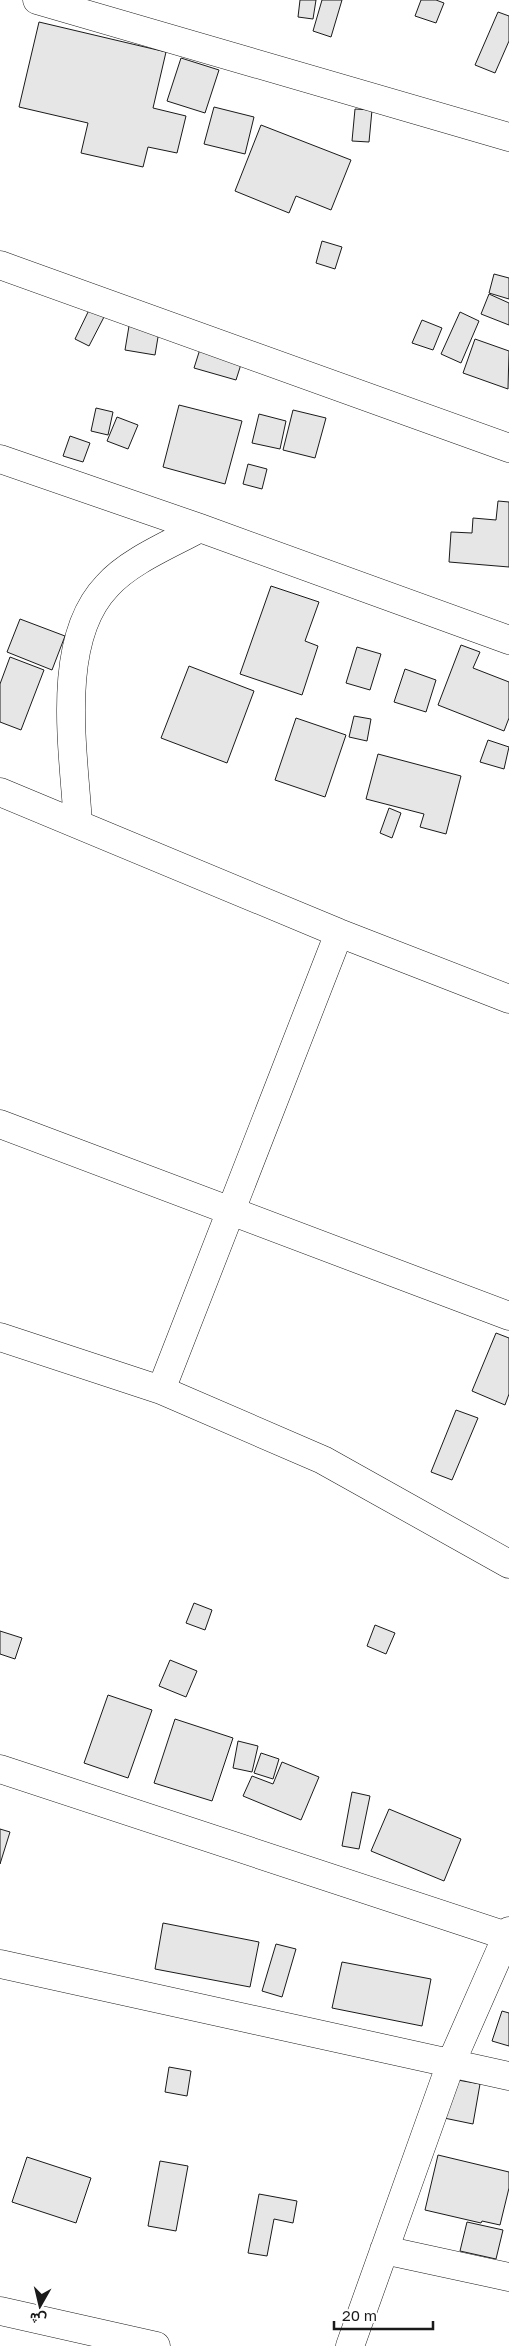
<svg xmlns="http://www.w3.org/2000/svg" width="509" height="2346" font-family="'Golos Text',Vazirmatn,sans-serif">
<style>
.building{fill:#e6e6e6;stroke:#1a1a1a}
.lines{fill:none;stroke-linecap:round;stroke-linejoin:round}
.minor-casing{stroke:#1a1a1a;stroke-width:29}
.minor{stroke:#fff;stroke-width:28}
</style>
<rect width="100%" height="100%" fill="#fff"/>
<path class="building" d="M300 0H316L313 19 298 17Z
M322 0H342L331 37 313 31Z
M421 0H436L444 3 436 23 415 16Z
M498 12 509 16V41L495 73 475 65Z
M39 22 166 52 153 108 186 116 177 153 148 147 143 167 81 153 88 123 19 107Z
M181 58 219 70 205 113 167 101Z
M214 107 254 117 245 154 204 144Z
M355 109 372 110 369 142 352 141Z
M261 125 351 160 331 210 296 196 289 213 235 191Z
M322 241 342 247 335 269 316 263Z
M494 274 509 278V299L489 293Z
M489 294 509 303V325L481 314Z
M89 310 104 317 89 346 75 339Z
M460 312 479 321 461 363 441 354Z
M422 320 442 328 433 350 412 343Z
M129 326 159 331 155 355 125 350Z
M475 339 509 351 508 389 463 373Z
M201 346 243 358 236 380 194 368Z
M179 405 242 421 225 484 163 467Z
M96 408 113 412 108 435 91 431Z
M293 410 326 418 315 458 283 450Z
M259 414 286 421 280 449 252 443Z
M117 417 138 425 128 449 107 441Z
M70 436 90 443 83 462 63 456Z
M248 464 267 469 262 489 243 484Z
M498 501 509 502V567L449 562 451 532 472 533 473 518 496 520Z
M271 586 319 602 305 641 318 646 302 695 240 674Z
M20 619 65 636 52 670 7 652Z
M461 645 480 652 473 668 509 682V718L504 731 438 705Z
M357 647 381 654 370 690 346 683Z
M10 657 44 670 21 730 0 722V684Z
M189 666 254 691 227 763 161 738Z
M405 669 436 680 426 712 394 702Z
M354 716 371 719 367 741 349 737Z
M296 718 346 735 325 797 275 780Z
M488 740 509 747 504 769 480 762Z
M378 754 461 776 446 834 420 827 424 814 366 799Z
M389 808 401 813 392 838 380 833Z
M496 1333 509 1338V1394L505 1405 472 1391Z
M456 1410 478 1418 452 1480 431 1472Z
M194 1603 212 1610 205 1630 186 1623Z
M375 1625 395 1633 386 1654 367 1646Z
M0 1631 22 1638 15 1659 0 1654Z
M170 1660 197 1671 186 1697 159 1686Z
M108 1695 152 1710 128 1778 84 1763Z
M175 1719 233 1738 212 1801 154 1783Z
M238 1741 258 1746 252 1772 233 1768Z
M261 1753 279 1759 273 1779 254 1773Z
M282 1762 319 1777 301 1820 243 1796 252 1776 273 1784Z
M352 1792 370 1796 359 1849 342 1846Z
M389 1809 461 1839 444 1881 371 1851Z
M0 1829 10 1832 0 1864Z
M163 1923 259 1942 250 1987 155 1969Z
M276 1944 296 1949 282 1997 262 1991Z
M342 1962 431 1979 422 2026 332 2008Z
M502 2011 509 2013V2046L492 2041Z
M169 2067 191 2071 187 2096 165 2092Z
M452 2079 480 2084 473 2124 444 2118Z
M438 2155 509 2172V2188L500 2225 482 2221 481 2223 425 2210Z
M27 2157 91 2178 76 2223 12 2202Z
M160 2161 188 2166 176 2231 148 2226Z
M259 2194 297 2201 293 2223 274 2219 267 2256 248 2253Z
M467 2222 503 2230 496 2259 460 2251Z"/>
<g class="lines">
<g class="minor-casing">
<path id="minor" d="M37 0 509 137
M0 265 509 448
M0 459 200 528 509 640
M0 792 339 933 509 999
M78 824C74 753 54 641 107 586 129 561 171 544 200 528
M0 1124 509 1316
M0 1337 161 1390 323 1460 509 1564
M161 1390 339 933
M0 1769 507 1936
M0 1964 509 2076
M384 2250 509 2277
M0 2311 156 2346
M350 2346 451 2063 509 1931"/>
</g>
<use href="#minor" class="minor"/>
</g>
<g transform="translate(40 2306) rotate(188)" stroke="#ffffff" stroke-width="4" paint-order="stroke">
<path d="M0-4L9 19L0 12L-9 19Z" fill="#1a1a1a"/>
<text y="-8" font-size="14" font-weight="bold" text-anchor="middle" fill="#1a1a1a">ش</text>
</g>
<path d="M334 2321v8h99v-8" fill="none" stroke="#1a1a1a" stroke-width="2.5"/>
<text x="342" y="2321" font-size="15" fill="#1a1a1a" stroke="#ffffff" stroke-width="4" paint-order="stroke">20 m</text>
</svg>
